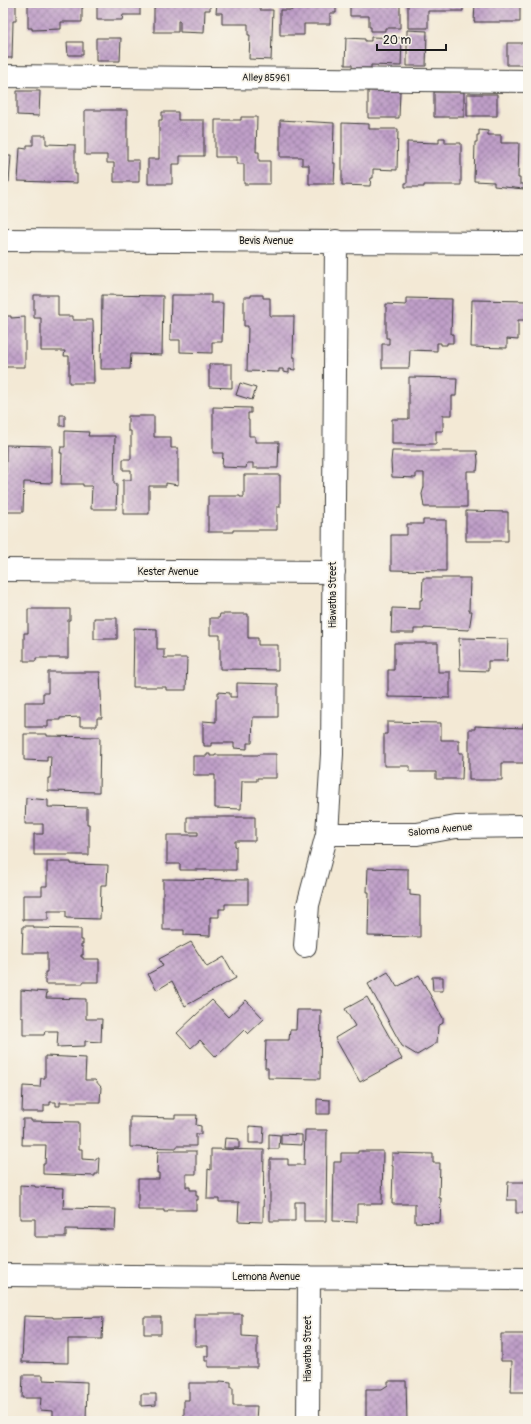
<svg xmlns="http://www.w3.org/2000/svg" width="531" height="1424" font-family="Pangolin,sans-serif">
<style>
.building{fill:url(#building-cross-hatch)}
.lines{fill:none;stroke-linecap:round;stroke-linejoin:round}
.minor-casing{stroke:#3c3b38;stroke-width:24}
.minor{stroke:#fff;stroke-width:22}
.labels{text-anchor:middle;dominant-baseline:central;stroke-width:3.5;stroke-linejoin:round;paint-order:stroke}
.street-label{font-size:10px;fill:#1c1c1c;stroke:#f7f3e8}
</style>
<defs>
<pattern id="building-cross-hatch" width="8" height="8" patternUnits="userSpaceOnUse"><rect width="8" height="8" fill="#bf9fc8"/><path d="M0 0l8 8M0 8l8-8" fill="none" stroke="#9a81a2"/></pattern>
</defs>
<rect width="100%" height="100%" fill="#f7f3e8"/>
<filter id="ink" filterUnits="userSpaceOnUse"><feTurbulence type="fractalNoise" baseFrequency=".025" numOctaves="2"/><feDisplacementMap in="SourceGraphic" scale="8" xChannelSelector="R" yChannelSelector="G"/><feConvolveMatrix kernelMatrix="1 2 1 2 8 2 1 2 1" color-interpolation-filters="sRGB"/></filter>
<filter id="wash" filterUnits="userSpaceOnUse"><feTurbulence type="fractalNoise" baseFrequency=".012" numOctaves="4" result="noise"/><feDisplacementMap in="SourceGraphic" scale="16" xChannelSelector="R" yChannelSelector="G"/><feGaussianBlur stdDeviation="0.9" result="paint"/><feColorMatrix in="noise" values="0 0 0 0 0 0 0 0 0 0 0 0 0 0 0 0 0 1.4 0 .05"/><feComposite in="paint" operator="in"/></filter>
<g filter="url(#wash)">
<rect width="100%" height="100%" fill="#f3e9d5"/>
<g id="blocks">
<path class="building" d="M3 3H15L16 6V21H13L12 58H3Z
M28 3H83V8H82V22H61V29L32 30V28H28Z
M97 3H140V15H123L122 20H97Z
M155 3H210V10H205L204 33 180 32V21H178V32H154V8H155Z
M217 3H260V10H273L271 60 249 59 250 35H248V24H222V13H216Z
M292 3H336V13H330V24H304V35H280V10H292Z
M350 3H400V28H385V31H371V27H369V16H350Z
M408 3H463V11H428V28H408Z
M475 3H520V22H474Z
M407 30 427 31 426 66H407Z
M371 37 402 38 401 66 371 65V68H352V65H345L346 38 365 39V41H371Z
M96 38H121L120 61H96Z
M67 42H83V55H68Z
M507 43H528V65H507Z
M17 91H40L39 116 17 115Z
M368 91H400L399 118H368Z
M434 92H464V117H434Z
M467 94H497V116H467Z
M85 110H127V160H139V182H114V163H107V155H85Z
M162 112H178V120H204V156H180V164H172V184H148V159H159V120H162Z
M241 117H257L256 152H259V161H270V184H244V164H237V157H215V120H241Z
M280 120 334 123 333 163H335L334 184H309V165H302V157H280Z
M342 123 369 124V129H398L397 170 373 169V178H371L370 186 342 185Z
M3 125H7L6 156H11L9 182H3Z
M479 130 488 131V135H501V143H519L518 178H520V184H524V189L494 186V182L474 181 475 142H477V135H479Z
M33 135H46V144L75 145V174H77V183L18 181 20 148 27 149V145H33Z
M439 138H445V143H461V185H424V187H405V183H407V142L439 143Z
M34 295H58V316H73V320H93L94 383H69V356H64L65 351H41V318H34Z
M102 295 163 296 162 355 131 354 130 369H101Z
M171 295H211V303H223L222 342H212V353L180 352V340H170Z
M251 295H263V298H270V316H294L293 357H295V370L289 369V373L283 372V369H279V372L247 371 248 326H244V297H251Z
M406 298 452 299 451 334H453V343H447V345H441V343H437V351L410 350 409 368H382V344H389V338H386V304L406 305Z
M472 300 528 301V320H518V340L507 339V348L471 347Z
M3 316H11V318L25 317V367H3Z
M209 364H232V388L209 387Z
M409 377 457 378 456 396H452V415H443V431H436V444H392V419H409Z
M240 383 256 388 252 400 236 395Z
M213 407 251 408V413H248V420H249V436H255V442H279L278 468H253V463H247L246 468 222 467 223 453H213Z
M60 415H65V426H60Z
M128 416H154V437H171V448H178V485L166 483V486H149V514H123V480H131V470H123V459H131V431H128Z
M65 431 89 432 88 436H115L114 484H117L116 509H91L92 486H83V484H61L62 453H60L61 447H65Z
M6 445 52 446V483L24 482 23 512H3V476H6Z
M392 451H477L478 461 477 471H467V507H424L422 494 424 487V473H416V478L392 477 391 462Z
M244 475H280V507H277V530H233V532H208V496H240V497H244Z
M466 511 508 512V541H466Z
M423 520H446V571L391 570V535H407V524H423Z
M423 578H470L469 611H472L469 630 424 628V629H414V633H391L392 608 420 609V600H422Z
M28 609H70V620H68V658H36V661H24V633H28Z
M220 614H248V638H258V645H278V670L220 669V635H210V618H219Z
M94 618H117V639H94Z
M134 628 157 629V649H164V658H187L186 690H166V687H133Z
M459 638 508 639 507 661H488V671L460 670Z
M394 643H438V672H450V698L388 697V670H394Z
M48 672H100L102 718H97V726H80V717L60 718V720H48V727H25V702H43V693H48Z
M237 683 278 684V717H253L252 743H247V749L234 748V743H211V746H204V743H203V721L216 722V698H218V692L230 693V697H237Z
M387 722 441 723V740H459V753H463L462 779H436V772H410V766H384V734H387Z
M523 723H528V763H502V780H469V729H475V726L523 728Z
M24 734H47V736L100 737 99 792 48 791V778H50L51 756H47V761L24 760Z
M207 754H210V756H215V755H259V754H276V778H257V781H242L241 809 215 808V775H193V756H207Z
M26 798 48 800V807L87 808V824H89V855H34V834H43V824H25Z
M187 817H255V841H235V846H236V870H180V864H167V835H198V832H187Z
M47 862H71V864L108 865 107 885H101L100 919 66 918V911H48V920H23V895H42V886H47Z
M368 868 408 869V890H410V895L420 896V937L368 936 369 892H367Z
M163 879 248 880V904H225V909H219V917H210V936L184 935V930H163Z
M23 926H34V928L81 929V940H83V944H81V947H83V955H81V957H83V959H99V982H83V984H45V972H47V953H22Z
M191 942 207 967 224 957 236 978 185 1006 172 981 157 990 148 974 163 966 159 959Z
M388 972 397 987 419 975 443 1018V1023L438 1026 437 1043 417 1055 402 1046 368 984Z
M432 977H443V991H433Z
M21 990 47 992 46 998 86 999V1019H102L101 1042 85 1041V1046L57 1047 58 1031H45L44 1035H23V1017H21Z
M367 997 402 1059 360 1082 335 1038 355 1026 345 1009Z
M212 1000 228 1017 246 1000 264 1019 248 1034 244 1030 216 1057 200 1040 191 1048 177 1033Z
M297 1010H321L320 1079 268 1078V1068H265L266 1040H289L290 1030H296Z
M45 1056 86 1058 85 1080H95L101 1087 100 1102H60V1106H56V1102H50V1105H44V1112H22L23 1086 40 1087 41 1078H45Z
M317 1099 330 1100V1114H317Z
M175 1115H197L196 1125 201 1126V1134H196V1146H177V1148L130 1147V1117L175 1118Z
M23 1119H31V1121L79 1122V1149H82V1159L96 1160V1158H99L98 1174H95V1176L43 1174V1164H45L46 1145H22Z
M249 1126 264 1127 263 1143H249Z
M305 1130H327L326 1221H304V1202H295V1221H270V1159H288V1165H304Z
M269 1134 280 1135 279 1149H269Z
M281 1134 302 1135V1145L281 1144Z
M225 1138 239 1139V1148H224Z
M211 1149 264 1150 263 1222 238 1221 239 1202H219V1199H207L208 1169 211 1170Z
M158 1151H196V1174H186V1187H190V1190H196V1196H198V1200H196V1210H168V1212H164V1210H138V1179H159V1173H157Z
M358 1151H383L382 1204H357V1222L333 1221 334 1162H341V1153H358Z
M392 1153 433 1154V1163H440L439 1198H441L440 1223 415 1222V1204H392L393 1166H392Z
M508 1182H528V1213H516V1200H507Z
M20 1185 35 1186V1187L64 1188 63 1208 116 1209 115 1230 66 1229V1237H35V1219H20Z
M195 1314H242V1336L257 1337V1367H208V1361H205V1356H208V1346H195Z
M24 1316 53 1317V1318L103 1317 102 1339H68V1363L22 1362Z
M144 1317H161V1334H144Z
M501 1334H528V1392H511L512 1361H501Z
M23 1375H43V1380L87 1382 86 1421H53V1411L40 1410 41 1398H22Z
M220 1381 231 1382V1388H233V1406H257L256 1421H184V1400H189V1383H220Z
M388 1381H406L407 1421H366V1389H382L388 1385Z
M141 1394H156V1405L141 1406Z"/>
</g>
</g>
<g filter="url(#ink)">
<use href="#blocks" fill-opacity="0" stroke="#3c3b38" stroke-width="1"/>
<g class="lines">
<g class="minor-casing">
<path id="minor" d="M3 76 528 81
M3 240 528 243
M3 570 334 572
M327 834H417L456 827 528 826
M305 946 308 905 327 834 332 754 336 241
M3 1275 528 1279
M308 1421 309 1277"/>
</g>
<use href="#minor" class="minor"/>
</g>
</g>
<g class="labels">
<g class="street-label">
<text transform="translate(266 78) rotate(1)">Alley 85961</text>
<text x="266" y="241">Bevis Avenue</text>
<text x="168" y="572">Kester Avenue</text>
<text transform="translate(333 595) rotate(-90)">Hiawatha Street</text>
<text transform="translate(440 830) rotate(-6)">Saloma Avenue</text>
<text x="266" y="1277">Lemona Avenue</text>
<text transform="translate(308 1349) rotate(-90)">Hiawatha Street</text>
</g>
</g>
<rect width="531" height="1424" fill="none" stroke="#f7f3e8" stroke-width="16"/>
<path d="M377 44v6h69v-6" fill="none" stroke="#1c1c1c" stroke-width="2"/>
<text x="383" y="44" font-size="12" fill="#1c1c1c" stroke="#f7f3e8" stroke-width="3" paint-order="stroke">20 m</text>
</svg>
